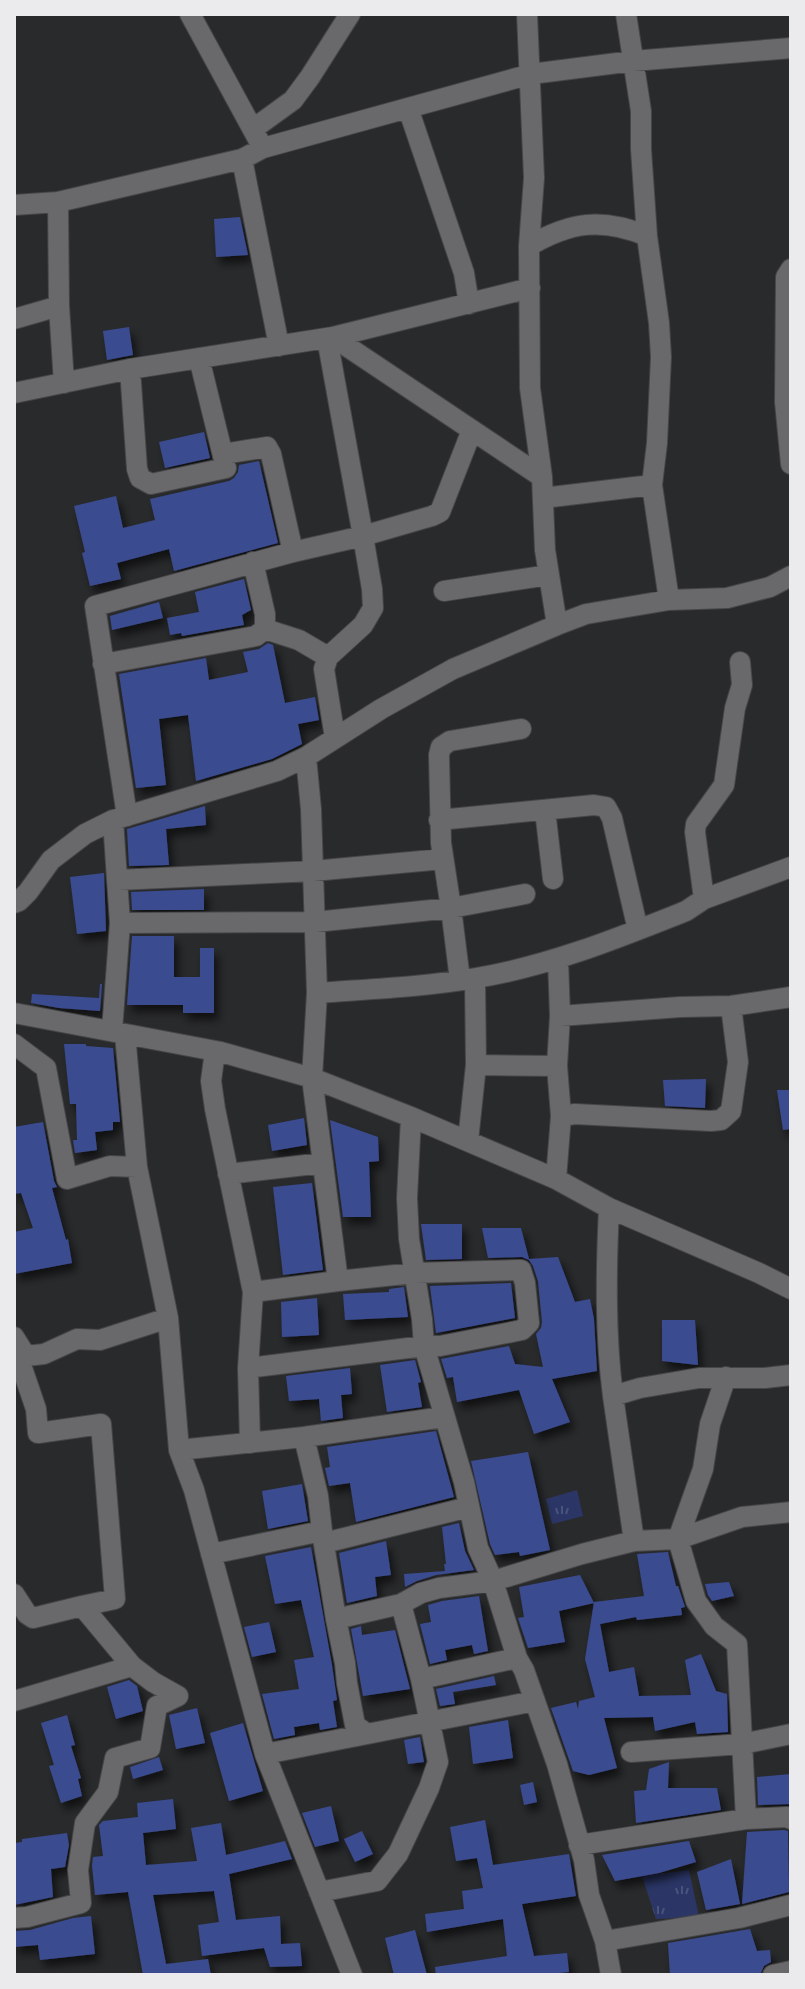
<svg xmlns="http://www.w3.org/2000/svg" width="805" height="1989" font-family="Raleway,sans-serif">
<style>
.grass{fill:url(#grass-tufts)}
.building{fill:#3b4b90;filter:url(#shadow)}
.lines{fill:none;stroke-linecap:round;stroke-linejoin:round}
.street-casing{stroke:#464648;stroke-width:22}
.street{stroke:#69696c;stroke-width:20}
</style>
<defs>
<pattern id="grass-tufts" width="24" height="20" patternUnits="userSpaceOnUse" patternTransform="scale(2)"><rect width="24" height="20" fill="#2b3667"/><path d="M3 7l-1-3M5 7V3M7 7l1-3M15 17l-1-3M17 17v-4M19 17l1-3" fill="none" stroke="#4a537d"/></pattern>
<filter id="shadow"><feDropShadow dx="4.5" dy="7" stdDeviation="4" flood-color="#0009"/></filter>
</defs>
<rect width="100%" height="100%" fill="#292a2c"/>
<path class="grass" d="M577 1490 583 1516 552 1524 546 1499Z
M689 1870 699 1917 656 1919 642 1876Z"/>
<path class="building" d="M240 217 248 255 216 257 214 219Z
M129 327 133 355 107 360 103 331Z
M204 432 210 458 165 468 159 442Z
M259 461 278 543 174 571 169 549 117 563 121 579 90 586 82 553 85 552 74 506 116 496 123 528 155 520 150 499 229 481 234 478 238 472 239 465Z
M244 579 251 610 242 615 244 625 182 636 181 633 170 635 167 618 199 612 195 592Z
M159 602 163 618 112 630 110 616Z
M268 643 273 645 285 703 315 697 319 720 298 724 302 744 272 759 196 781 188 715 159 719 166 785 136 788 119 674 206 658 209 680 248 672 243 652 259 649Z
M205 806 206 825 166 829 169 865 129 866 127 829Z
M104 873 106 931 77 934 70 877Z
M204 889V910H132L131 892Z
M132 936H174V977H200V948H214V1013H183V1005H127Z
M100 984H102L100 1011 59 1008 31 1003 32 994 99 998Z
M64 1044H86V1046L113 1048 120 1122H113V1130L95 1132 97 1150 75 1153 73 1140H77L76 1104H70Z
M706 1079 705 1108 665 1106 663 1080Z
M777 1090H791V1129L783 1130Z
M304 1118 307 1145 272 1151 268 1125Z
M330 1120 378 1137 379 1161 369 1162 371 1217H343Z
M43 1122 54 1181 57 1187 52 1188 66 1240 68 1239 72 1263 14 1274V1232L33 1228 21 1193 14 1194V1127Z
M312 1183 323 1270 283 1275 273 1187Z
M421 1224H462V1259L426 1260Z
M482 1228H521L529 1259 558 1257 575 1302 590 1299 594 1319 597 1371 552 1379 570 1422 534 1434 519 1390 457 1402 453 1377 447 1378 441 1359 509 1346 515 1364 543 1367 536 1334 541 1328 542 1322 538 1281 533 1266 529 1260 522 1257 488 1258Z
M511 1283 515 1318 436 1333 430 1286Z
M404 1287 408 1317 345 1320 343 1294 389 1292V1289Z
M317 1298 319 1335 282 1337 281 1302Z
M662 1320H695L698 1365 662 1361Z
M415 1360 421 1382 418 1383 422 1407 387 1412 380 1365Z
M350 1368 352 1394 341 1395 343 1418 321 1421 319 1399 289 1401 286 1376Z
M436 1431 454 1497 356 1522 350 1483 329 1486 325 1468 330 1467 327 1447Z
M528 1452 550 1550 520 1556 519 1552 495 1555 490 1544 471 1461Z
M302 1484 308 1521 268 1529 262 1491Z
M459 1523 465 1551 474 1570 436 1575 417 1581 405 1587 404 1574 445 1571 444 1564H446L442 1527Z
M386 1541 391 1575 375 1577 377 1596 347 1603 339 1553Z
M311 1547 332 1665 337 1700 333 1701 337 1727 320 1730 319 1723 294 1727 295 1735 274 1739 262 1694 299 1689 294 1660 314 1657 301 1600 275 1604 265 1556Z
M668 1552 676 1586H678L685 1607 681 1608 682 1615 637 1620 636 1617 600 1624 609 1672 634 1667 639 1696 691 1695 685 1660 701 1654 716 1691 727 1694 728 1732 697 1734 695 1722 655 1731 653 1717 604 1718 617 1768 589 1775 573 1771 551 1708 576 1702 578 1709 579 1701 595 1697 585 1659 594 1602 644 1596 637 1554Z
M580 1575 594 1603 559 1611 565 1642 528 1648 518 1618 524 1617 519 1587Z
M729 1582 734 1596 712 1601 708 1595 705 1584Z
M479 1596 488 1651 474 1654 472 1645 445 1650 447 1660 430 1664 420 1624 431 1622 428 1605 442 1601Z
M269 1622 276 1652 252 1657 244 1627Z
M361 1626 362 1635 395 1630 410 1689 363 1696 351 1629Z
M494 1676 496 1685 453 1692 455 1704 440 1706 436 1689Z
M129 1680 137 1686 143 1711 116 1719 107 1687Z
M197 1708 205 1743 176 1749 169 1715Z
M67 1715 75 1745 71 1746 81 1778 78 1779 82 1796 61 1803 49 1766 54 1765 41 1723Z
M508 1720 513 1758 473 1764 469 1727Z
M243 1723 263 1791 229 1801 210 1733Z
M420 1737 424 1762 408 1764 404 1740Z
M159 1757 163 1770 133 1779 130 1767Z
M669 1762 668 1788H717L721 1810 636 1823 634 1791 646 1790 649 1769Z
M791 1774V1804L758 1805 757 1777Z
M533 1782 537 1802 524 1805 520 1785Z
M173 1799 176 1829 143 1833 146 1865 197 1861 191 1828 221 1823 226 1855 285 1841 292 1859 229 1874 236 1920 280 1916 281 1944 300 1943 302 1966 270 1967 264 1948 202 1956 198 1925 219 1922 214 1891 153 1895 166 1964 208 1959 211 1975H143L128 1892 95 1895 92 1866 93 1857 103 1856 99 1825 103 1821 138 1817 137 1803Z
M331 1806 339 1841 315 1847 302 1813Z
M485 1820 493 1865 569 1854 576 1896 522 1904 534 1956 567 1953 569 1972 540 1975H436L435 1967 507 1956 503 1919 427 1932 425 1914 464 1909 462 1891 483 1888 477 1858 456 1861 450 1827Z
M784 1830 788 1831 789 1892 742 1904 747 1832Z
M362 1831 373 1854 355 1862 344 1839Z
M67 1833 69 1845 65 1867 51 1869 53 1897 14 1905V1843L22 1842V1839Z
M689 1841 696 1862 659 1873 615 1881 602 1855Z
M731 1859 740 1904 706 1910 697 1872Z
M91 1916 95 1954 40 1960 38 1945 14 1947V1931L30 1930 73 1918Z
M750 1929 757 1951 770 1950 771 1962 764 1966 760 1975H670L668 1943Z
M415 1930 427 1975H394L385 1938Z"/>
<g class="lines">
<g class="street-casing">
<path id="street" d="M190 14 259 141
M527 14 534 178 529 246 530 388 542 477 545 550 557 625
M408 108 464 273 469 304
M253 129 293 100 310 77 350 14
M242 159 279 346
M58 202 59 306 64 383
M14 205 58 202 242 159 263 148 531 74 633 61 791 48
M529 246C570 222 602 217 647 236
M791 269 786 277 785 402 791 464
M14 319 59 306
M333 337 542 477
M327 338 363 536 372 589 373 608 363 625 328 657 324 669 335 738
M130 369 137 469 140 478 151 484 226 468 199 358
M14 393 130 369 333 337 530 288
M223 454 267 447 271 454 293 552 363 536 432 516 440 512 472 430
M652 485 669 600
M543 498 652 485 657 443 661 357 659 323 647 236 641 149V111L626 14
M444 591 549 575
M265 629 299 640 328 657
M103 664 256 636 265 629V614L253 562
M306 757 311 809 317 993
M545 810 553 879
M127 816 95 606 293 552
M439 820 594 805 606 807 612 818 638 930
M117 880 313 871 443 859
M704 899 695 832 696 824 724 785 735 708 742 685 740 662
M14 903 19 901 28 892 51 860 85 834 113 820 277 771 306 757 381 709 453 669 557 625 586 614 669 600 727 598 770 587 791 576
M120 923 315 922 451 908 525 894
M558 959 560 1016
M460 980 451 908 441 843 439 755 441 747 450 741 521 729
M14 1013 221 1052 312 1078 411 1117 556 1179 609 1208 759 1273 791 1289
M112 1031 120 923 113 820
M125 1034 137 1167
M14 1044 46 1068 67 1179 110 1166 137 1167 168 1318 179 1450 194 1490 265 1754 352 1975
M215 1051 211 1081 215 1109 253 1292 248 1368 250 1443
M476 1065 557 1066
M561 1116 557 1066 560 1016 680 1007 731 1006 791 997
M411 1117 407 1198 409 1239 422 1319 424 1346 464 1482 478 1548 493 1581 517 1658 524 1670 557 1764 584 1860 589 1895 605 1941 611 1975
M468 1141 476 1065 475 979
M228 1174 323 1163
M556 1179 561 1116 575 1114 711 1121 721 1120 731 1111 738 1062 731 1006
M609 1208C606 1271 605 1334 613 1396
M253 1292 338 1281 312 1078 317 993C370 989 424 987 476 978 549 966 618 938 686 911L704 899 791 867
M14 1337 26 1356 44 1354 77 1339 100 1340 168 1318
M14 1365 20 1362 36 1409 38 1433 101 1424 115 1599 82 1606 132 1666 153 1682 178 1696
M248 1368 424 1346H440L522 1330 529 1323 525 1283 521 1270 414 1273 338 1281
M726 1377 710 1424 703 1469 678 1539 742 1517 791 1512
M304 1437 444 1417
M179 1450 304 1437 318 1496 322 1531 211 1554
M322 1532 336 1619
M324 1543 469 1507
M14 1594 27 1614 33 1618 82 1606
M421 1679 517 1658
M14 1701 132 1666
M535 1701 367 1734 355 1725 347 1683 345 1663 336 1619 401 1604 421 1593 439 1588 493 1581 582 1554 634 1541 613 1396 640 1388 699 1378H765L791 1375
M631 1752 742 1744 791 1734
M265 1754 367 1734
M746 1819 787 1817 791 1819
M579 1845 746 1819 737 1644 714 1626 696 1601 678 1539 634 1541
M319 1892 377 1881 398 1854 429 1788 438 1762 421 1679 401 1604
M14 1918 27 1917 81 1903 78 1870 85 1823 108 1792 115 1758 150 1748 157 1706 178 1696
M605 1941 739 1918 791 1905
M773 1975 791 1971"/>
</g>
<use href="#street" class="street"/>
</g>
<rect width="805" height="1989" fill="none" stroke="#ebebed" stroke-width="32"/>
</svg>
